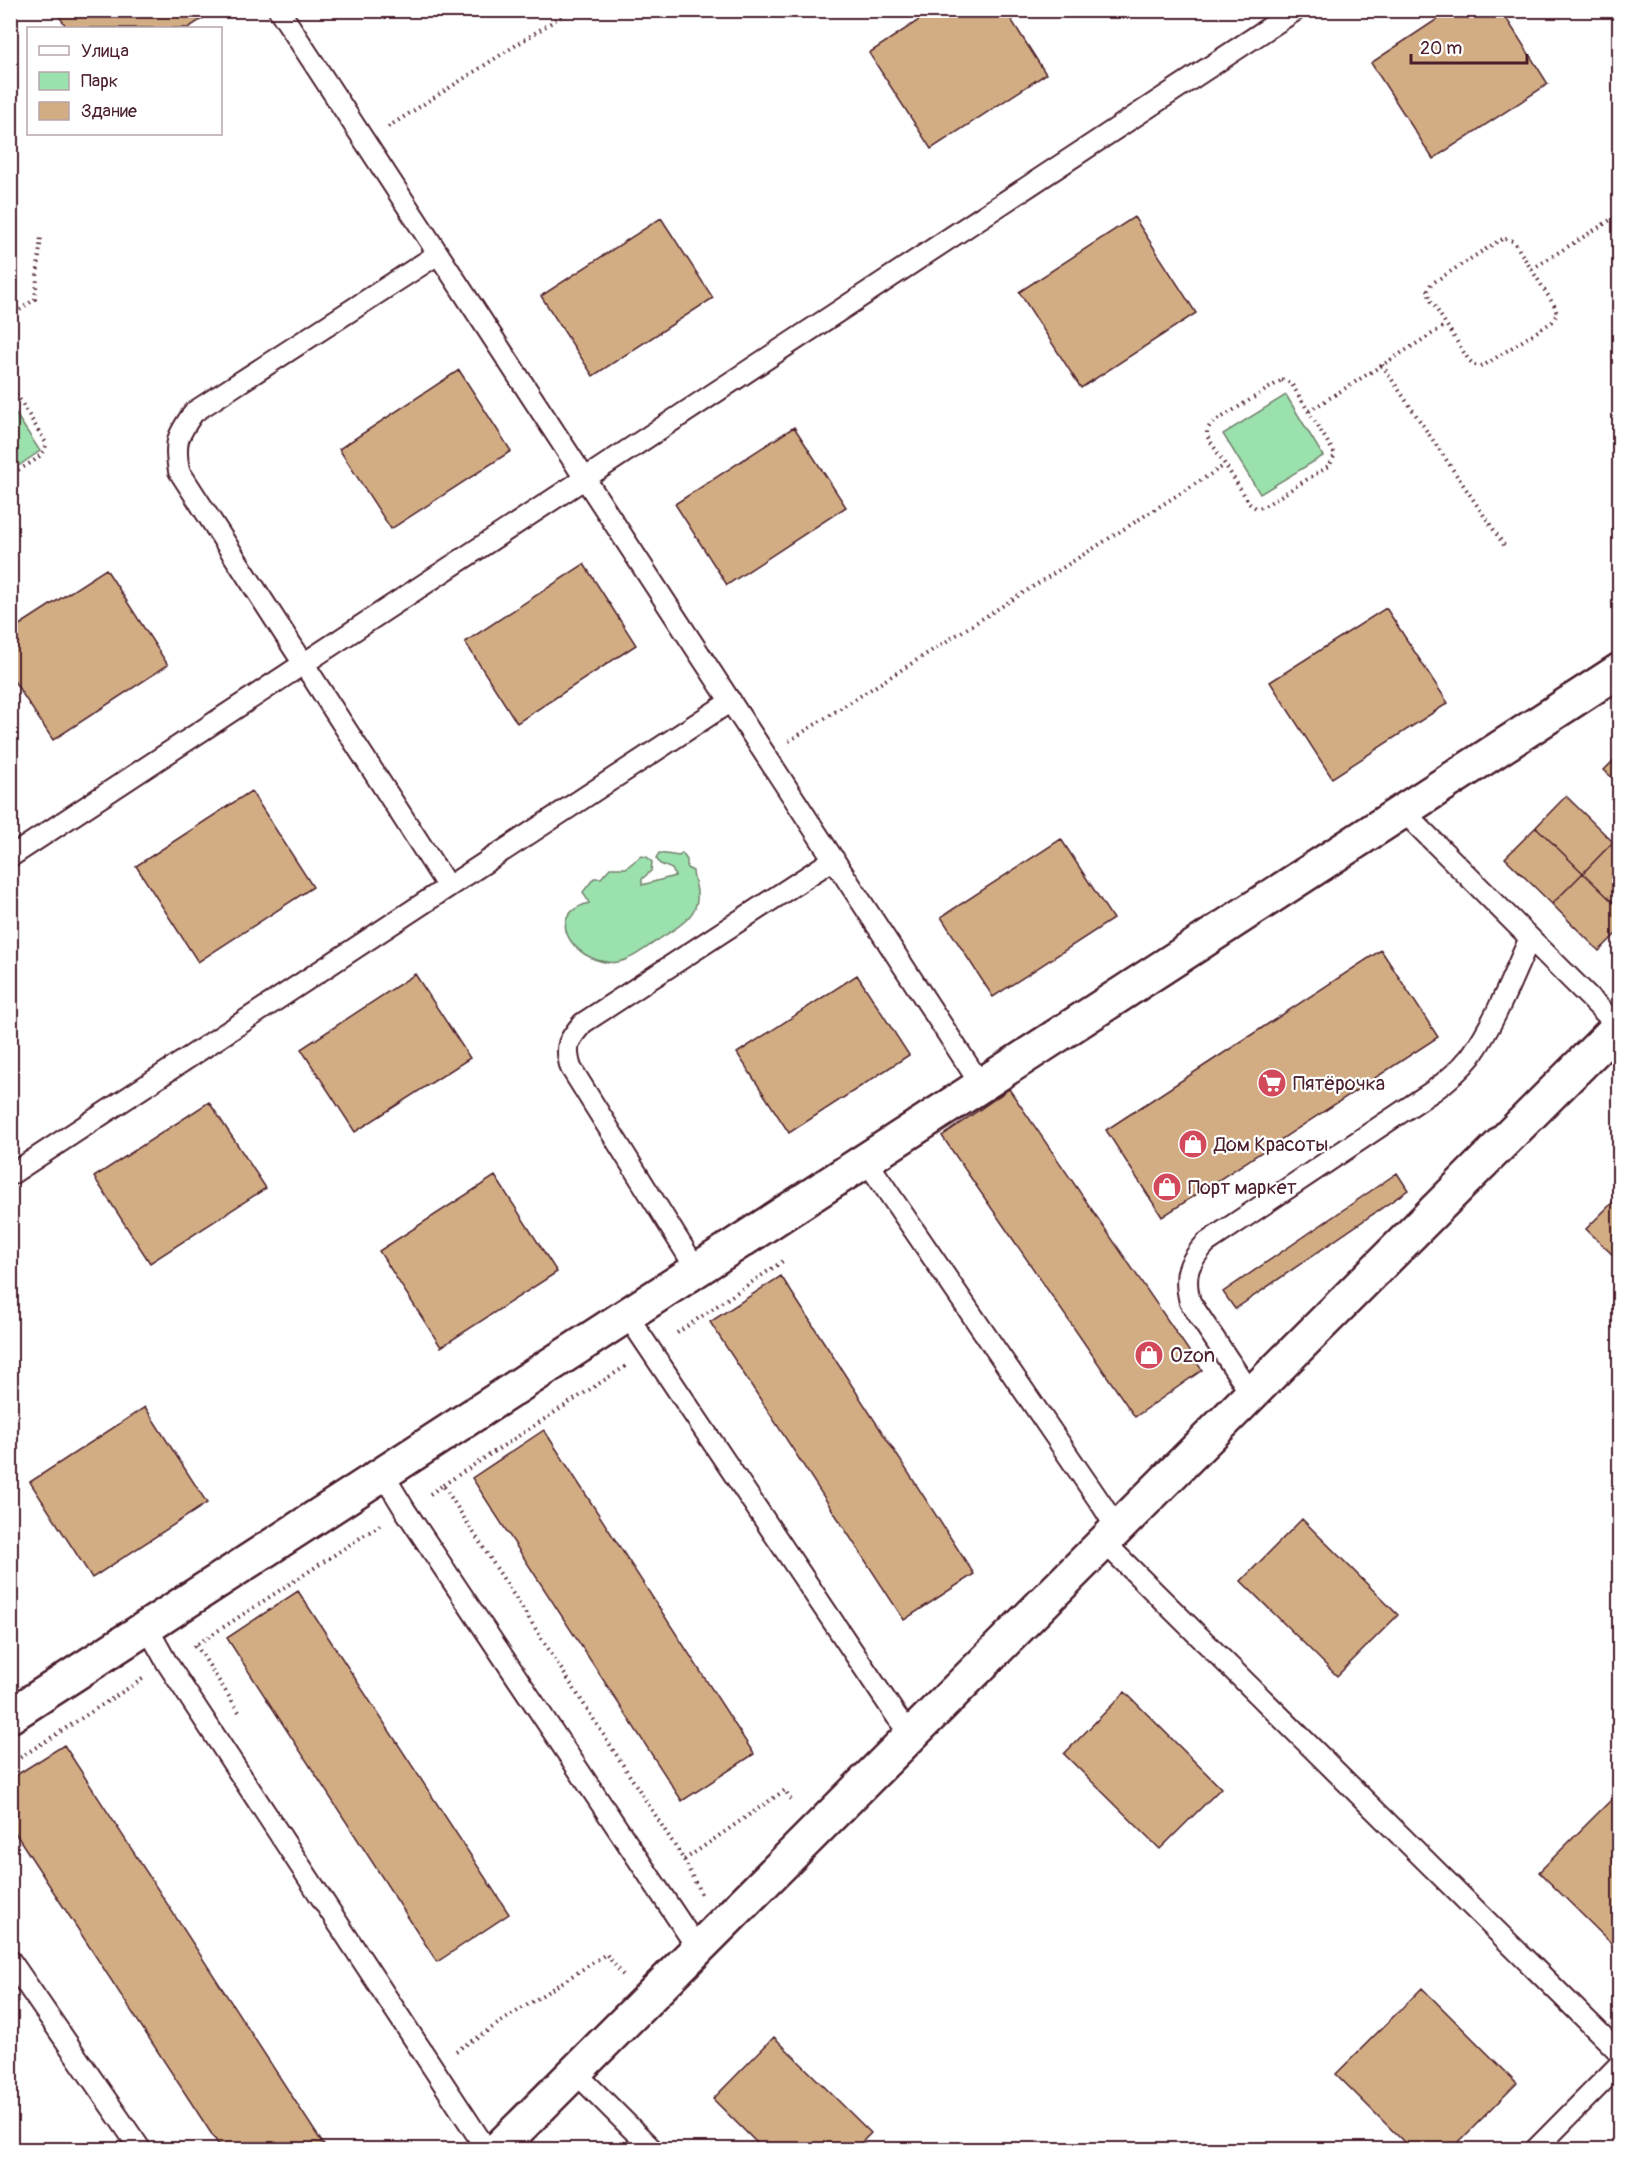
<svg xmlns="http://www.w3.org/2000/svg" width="1630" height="2160" font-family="Pangolin,sans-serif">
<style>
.green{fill:#9be1ae;stroke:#72806c;stroke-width:1.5}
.building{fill:#d2ad84;stroke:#4a1f2b;stroke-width:1.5}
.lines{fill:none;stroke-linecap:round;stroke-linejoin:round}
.service-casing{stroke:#4a1f2b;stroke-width:24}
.minor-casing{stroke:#4a1f2b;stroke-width:38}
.path{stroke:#4a1f2b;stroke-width:4;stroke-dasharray:1.5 4.5;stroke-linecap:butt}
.service{stroke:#fff;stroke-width:20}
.minor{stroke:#fff;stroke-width:33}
.labels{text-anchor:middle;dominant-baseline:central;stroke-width:4.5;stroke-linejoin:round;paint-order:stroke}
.poi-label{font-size:20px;fill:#4a1f2b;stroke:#fff;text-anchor:start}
</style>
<rect width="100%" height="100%" fill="#fff"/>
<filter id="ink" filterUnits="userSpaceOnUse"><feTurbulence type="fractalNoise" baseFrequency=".0167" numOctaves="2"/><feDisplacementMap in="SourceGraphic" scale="12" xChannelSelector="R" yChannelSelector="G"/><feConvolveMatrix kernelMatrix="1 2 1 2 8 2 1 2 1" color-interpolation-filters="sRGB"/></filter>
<g filter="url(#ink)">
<path class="green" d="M1286 395 1323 456 1260 494 1223 434Z
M10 405 40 451 11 471H10Z
M659 853 679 856 682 853 687 860V868L693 871C693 879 697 885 697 893 700 917 674 929 658 940 645 948 633 959 618 962 580 968 538 917 589 903L583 892 594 878H601L610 868H626L641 856 647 857 652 862 651 871 642 879V885L675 876 672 869 660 864 656 858Z"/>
<path class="building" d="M55 10H216L188 28H67Z
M934 10H1005L1046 74 931 149 869 53Z
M1451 10H1501L1548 84 1433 159 1371 63Z
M1134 217 1196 313 1081 388 1019 292Z
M661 218 713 298 593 376 541 296Z
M459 370 511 451 391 529 339 449Z
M794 427 846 507 727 585 675 504Z
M584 564 636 645 517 723 465 642Z
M106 569 168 665 53 740 10 675V631Z
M1386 608 1448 703 1332 778 1270 682Z
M1620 754V785L1604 770Z
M251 791 313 887 198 962 136 866Z
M1566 796 1613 842 1583 873 1536 827Z
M1536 827 1583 873 1552 904 1505 858Z
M1061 839 1113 919 993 997 941 917Z
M1613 842 1620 848V909L1583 873Z
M1583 873 1620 909V930L1599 951 1552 904Z
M1381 950 1438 1037 1162 1217 1106 1130Z
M415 974 470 1058 355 1132 301 1049Z
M857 975 909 1055 789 1133 737 1053Z
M1009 1089 1202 1370 1135 1417 942 1136Z
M209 1102 266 1188 150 1263 94 1177Z
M1397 1173 1408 1190 1235 1309 1223 1292Z
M495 1176 557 1272 441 1347 379 1251Z
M1620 1195V1262L1586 1229Z
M781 1276 974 1574 904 1620 710 1322Z
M145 1407 207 1503 92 1578 30 1482Z
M544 1430 754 1754 682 1801 472 1478Z
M1302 1519 1398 1615 1337 1676 1241 1581Z
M298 1591 509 1914 437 1962 227 1638Z
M1125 1692 1221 1788 1160 1849 1064 1754Z
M64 1745 327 2150H222L10 1825V1779Z
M1620 1791V1952L1539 1872Z
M1422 1988 1517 2083 1451 2150H1412L1336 2074Z
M774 2037 871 2133 854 2150H764L713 2099Z"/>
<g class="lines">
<g class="service-casing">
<path id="service" d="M279 10 981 1085
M438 254 194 412C177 436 174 442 179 471L448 887 731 701
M1403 811 1620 1028
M10 857 1296 10
M866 1160 1102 1505 1117 1529
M10 1175 448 887
M697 1270 571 1068C564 1046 569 1039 583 1023L834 859
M627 1315 897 1717 911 1735
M1251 1394 1190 1302C1183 1274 1188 1263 1206 1243L1433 1091C1447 1081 1460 1070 1471 1056 1496 1021 1512 977 1530 938
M383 1474 405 1510 698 1949
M1104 1542 1620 2053
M147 1627 167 1663 487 2150
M10 1960 141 2150
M575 2072 653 2150
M1535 2150 1620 2064"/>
</g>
<g class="minor-casing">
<path id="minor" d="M10 1716 1620 670
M497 2150 1620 1025"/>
</g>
<path class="path" d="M388 127 571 10
M1505 239 1513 241 1516 245 1554 305 1557 314 1552 322 1483 366 1474 365 1468 359 1430 299 1428 290 1431 284 1500 240Z
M1532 269 1620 214
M10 317 35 299 41 236
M1382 365 1506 548
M1282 380 1291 383 1335 454 1330 465 1263 507 1256 508 1250 504 1207 436V430L1211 424Z
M10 384 46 443C46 458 22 467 10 475
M1309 411 1446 325
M789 741 1225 465
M677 1333 783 1261
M443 1485 626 1366
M430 1494 443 1485 684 1860 785 1790 792 1802
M196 1645 239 1712
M193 1647 380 1525
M10 1764 144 1678
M684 1860 701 1894
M456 2051 606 1954 623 1975"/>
<use href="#service" class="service"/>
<use href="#minor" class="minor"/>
</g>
</g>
<defs>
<g id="supermarket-disc" transform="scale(1.5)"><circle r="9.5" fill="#d1495b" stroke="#fff"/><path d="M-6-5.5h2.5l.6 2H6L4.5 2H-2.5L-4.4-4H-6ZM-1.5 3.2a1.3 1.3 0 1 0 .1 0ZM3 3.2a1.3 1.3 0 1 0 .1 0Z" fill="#fff"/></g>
<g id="shop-disc" transform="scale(1.5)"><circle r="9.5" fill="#d1495b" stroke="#fff"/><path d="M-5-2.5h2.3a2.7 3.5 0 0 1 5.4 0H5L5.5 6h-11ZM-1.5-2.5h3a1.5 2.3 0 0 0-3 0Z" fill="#fff"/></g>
</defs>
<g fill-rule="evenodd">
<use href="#supermarket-disc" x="1272" y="1083"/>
<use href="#shop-disc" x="1193" y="1144"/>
<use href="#shop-disc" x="1167" y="1187"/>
<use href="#shop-disc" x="1149" y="1355"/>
</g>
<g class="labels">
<g class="poi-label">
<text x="1293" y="1083">Пятёрочка</text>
<text x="1214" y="1144">Дом Красоты</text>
<text x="1188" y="1187">Порт маркет</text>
<text x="1170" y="1355">Ozon</text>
</g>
</g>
<rect width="1630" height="2160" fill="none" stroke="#fff" stroke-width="36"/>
<rect x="18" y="18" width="1594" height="2124" fill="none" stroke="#4a1f2b" stroke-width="2" filter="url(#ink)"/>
<rect x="27" y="27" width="195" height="108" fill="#ffffff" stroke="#b7a5aa" stroke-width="1.5"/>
<rect x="39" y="46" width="30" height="9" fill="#ffffff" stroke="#b7a5aa" stroke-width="1.5"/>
<text x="81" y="57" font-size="18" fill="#4a1f2b">Улица</text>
<rect x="39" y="72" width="30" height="18" fill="#9be1ae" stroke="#b7a5aa" stroke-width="1.5"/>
<text x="81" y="87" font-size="18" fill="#4a1f2b">Парк</text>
<rect x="39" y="102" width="30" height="18" fill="#d2ad84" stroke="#b7a5aa" stroke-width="1.5"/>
<text x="81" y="117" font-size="18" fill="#4a1f2b">Здание</text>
<path d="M1411 54v9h116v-9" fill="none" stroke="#4a1f2b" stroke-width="3"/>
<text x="1420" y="54" font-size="18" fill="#4a1f2b" stroke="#ffffff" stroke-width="4.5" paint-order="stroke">20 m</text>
</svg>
